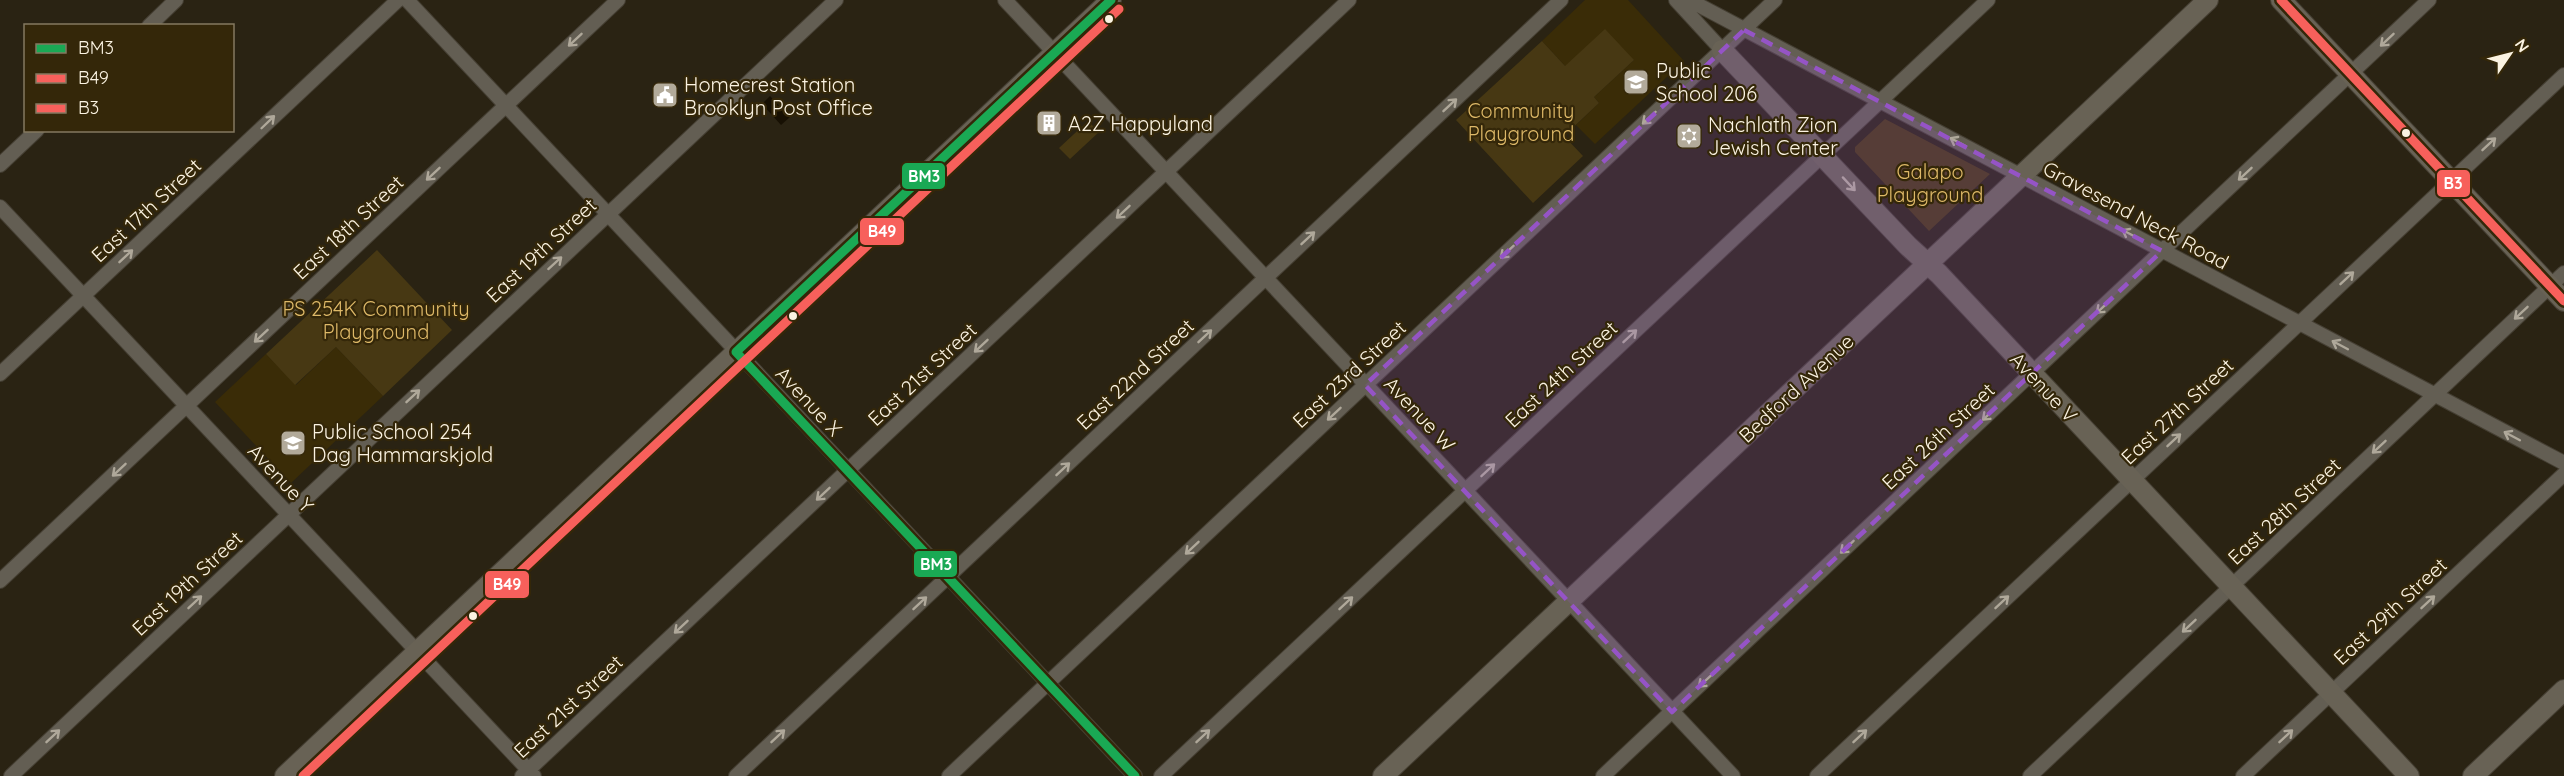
<svg xmlns="http://www.w3.org/2000/svg" width="2564" height="776" font-family="Quicksand,sans-serif">
<style>
.built{fill:#3a2c07}
.green{fill:#473813}
.water{fill:#171003}
.lines{fill:none;stroke-linecap:round;stroke-linejoin:round}
.street-casing{stroke:#453f33;stroke-width:16}
.secondary-casing{stroke:#453f33;stroke-width:22}
.street{stroke:#635e53;stroke-width:14}
.secondary{stroke:#686255;stroke-width:20}
.bus-1-casing{stroke:#342709;stroke-width:14}
.bus-2-casing{stroke:#342709;stroke-width:14}
.bus-3-casing{stroke:#342709;stroke-width:14}
.bus-1{stroke:#1aa954;stroke-width:9}
.bus-2{stroke:#f7605b;stroke-width:9}
.bus-3{stroke:#f7605b;stroke-width:9}
.oneway{stroke:#afa89a}
.oneway2{stroke:#b2aa9c}
.marked{fill:#9554c6;fill-opacity:0.2;stroke:#9554c6;stroke-width:4.5;stroke-dasharray:12 8;stroke-linejoin:round}
.bus-dot{fill:#fbf3e2;stroke:#342709;stroke-width:2}
.labels{text-anchor:middle;dominant-baseline:central;stroke-width:4.5;stroke-linejoin:round;paint-order:stroke}
.poi-label{font-size:20px;fill:#fbf3e2;stroke:#342709;text-anchor:start}
.park-label{font-size:20px;fill:#deb968;stroke:#342709}
.street-label{font-size:20px;fill:#fbf3e2;stroke:#342709}
.line-badge{stroke:#342709;stroke-width:2}
.badge-label{font-size:16px;text-anchor:middle;font-weight:bold;fill:#fff}
</style>
<rect width="100%" height="100%" fill="#2a2313"/>
<path class="built" d="M1585 0H1628L1684 61 1595 144 1576 125 1599 103 1594 97 1634 60 1565 66 1542 41Z
M336 347 383 396 291 483 215 402 266 354 296 385Z"/>
<path class="green" d="M1605 29 1634 60 1594 97 1599 103 1564 136 1583 156 1533 203 1456 120 1542 41 1565 66Z
M1885 119 1990 174 1929 231 1855 152V147Z
M1088 121 1099 132 1070 159 1059 148Z
M377 250 452 330 383 396 336 347 295 385 266 354Z"/>
<path class="water" d="M770 96 790 117 781 125 762 104Z"/>
<g class="lines">
<g class="street-casing">
<path id="street" d="M407 0 1135 776
M1005 0 1733 776
M1676 0 1722 50
M1689 0 2564 463
M149 26 176 0
M0 165 37 130
M0 207 534 776
M0 374 398 0
M0 581 618 0
M11 776 836 0
M522 776 1349 0
M736 776 1561 0
M949 776 1775 0
M1161 776 1988 0
M1603 776 2429 0
M1817 776 2564 75
M2030 776 2564 273
M2243 776 2564 474"/>
</g>
<g class="secondary-casing">
<path id="secondary" d="M2281 0 2564 301
M1722 50 1908 246 1939 274 2409 776
M285 776 1111 0
M1383 776 2208 0
M2473 776 2564 690"/>
</g>
<use href="#street" class="street"/>
<use href="#secondary" class="secondary"/>
<g class="bus-1-casing">
<path id="bus-1" d="M736 352 1135 776
M736 352 1111 0"/>
</g>
<g class="bus-2-casing">
<path id="bus-2" d="M303 776 1119 9"/>
</g>
<g class="bus-3-casing">
<path id="bus-3" d="M2281 0 2564 301"/>
</g>
<use href="#bus-1" class="bus-1"/>
<use href="#bus-2" class="bus-2"/>
<use href="#bus-3" class="bus-3"/>
</g>
<defs><path id="oneway-shaft" d="M-6 0H5M1.5-3L5.5 0L1.5 3" fill="none" stroke-width="1.6" stroke-linecap="round" stroke-linejoin="round" transform="scale(1.5)"/></defs>
<g class="oneway">
<use href="#oneway-shaft" transform="translate(575 40) rotate(137)"/>
<use href="#oneway-shaft" transform="translate(2387 40) rotate(137)"/>
<use href="#oneway-shaft" transform="translate(1450 105) rotate(-43)"/>
<use href="#oneway-shaft" transform="translate(1649 118) rotate(137)"/>
<use href="#oneway-shaft" transform="translate(268 122) rotate(-44)"/>
<use href="#oneway-shaft" transform="translate(1958 142) rotate(-152)"/>
<use href="#oneway-shaft" transform="translate(2489 144) rotate(-43)"/>
<use href="#oneway-shaft" transform="translate(433 174) rotate(137)"/>
<use href="#oneway-shaft" transform="translate(2245 174) rotate(137)"/>
<use href="#oneway-shaft" transform="translate(1123 212) rotate(137)"/>
<use href="#oneway-shaft" transform="translate(2130 234) rotate(-152)"/>
<use href="#oneway-shaft" transform="translate(1308 238) rotate(-43)"/>
<use href="#oneway-shaft" transform="translate(1507 252) rotate(137)"/>
<use href="#oneway-shaft" transform="translate(126 256) rotate(-43)"/>
<use href="#oneway-shaft" transform="translate(555 263) rotate(-42)"/>
<use href="#oneway-shaft" transform="translate(2347 278) rotate(-43)"/>
<use href="#oneway-shaft" transform="translate(2103 307) rotate(137)"/>
<use href="#oneway-shaft" transform="translate(2521 313) rotate(137)"/>
<use href="#oneway-shaft" transform="translate(261 336) rotate(137)"/>
<use href="#oneway-shaft" transform="translate(1205 336) rotate(-43)"/>
<use href="#oneway-shaft" transform="translate(1630 336) rotate(-43)"/>
<use href="#oneway-shaft" transform="translate(2340 345) rotate(-152)"/>
<use href="#oneway-shaft" transform="translate(981 346) rotate(137)"/>
<use href="#oneway-shaft" transform="translate(413 396) rotate(-43)"/>
<use href="#oneway-shaft" transform="translate(1334 414) rotate(137)"/>
<use href="#oneway-shaft" transform="translate(1989 414) rotate(137)"/>
<use href="#oneway-shaft" transform="translate(2512 436) rotate(-152)"/>
<use href="#oneway-shaft" transform="translate(2174 440) rotate(-43)"/>
<use href="#oneway-shaft" transform="translate(2379 447) rotate(137)"/>
<use href="#oneway-shaft" transform="translate(1063 469) rotate(-43)"/>
<use href="#oneway-shaft" transform="translate(119 470) rotate(137)"/>
<use href="#oneway-shaft" transform="translate(1488 470) rotate(-43)"/>
<use href="#oneway-shaft" transform="translate(823 494) rotate(137)"/>
<use href="#oneway-shaft" transform="translate(1847 547) rotate(137)"/>
<use href="#oneway-shaft" transform="translate(1192 548) rotate(137)"/>
<use href="#oneway-shaft" transform="translate(195 602) rotate(-43)"/>
<use href="#oneway-shaft" transform="translate(2002 602) rotate(-43)"/>
<use href="#oneway-shaft" transform="translate(2428 602) rotate(-43)"/>
<use href="#oneway-shaft" transform="translate(920 603) rotate(-43)"/>
<use href="#oneway-shaft" transform="translate(1346 603) rotate(-43)"/>
<use href="#oneway-shaft" transform="translate(2189 626) rotate(137)"/>
<use href="#oneway-shaft" transform="translate(681 627) rotate(137)"/>
<use href="#oneway-shaft" transform="translate(1705 681) rotate(137)"/>
<use href="#oneway-shaft" transform="translate(53 736) rotate(-43)"/>
<use href="#oneway-shaft" transform="translate(778 736) rotate(-43)"/>
<use href="#oneway-shaft" transform="translate(1203 736) rotate(-43)"/>
<use href="#oneway-shaft" transform="translate(1860 736) rotate(-43)"/>
<use href="#oneway-shaft" transform="translate(2286 736) rotate(-43)"/>
</g>
<use class="oneway2" href="#oneway-shaft" transform="translate(1849 184) rotate(47)"/>
<path class="marked" d="M1744 30 2162 251 1672 712 1365 385Z"/>
<defs>
<g id="school-square" transform="scale(1.35)"><rect x="-9" y="-9" width="18" height="18" rx="4" fill="#b2aa9a" stroke="#342709"/><path d="M0-5L7-2L0 1L-7-2ZM-4 1L0 2.5L4 1V4Q0 6-4 4Z" fill="#fff"/></g>
<g id="civic-square" transform="scale(1.35)"><rect x="-9" y="-9" width="18" height="18" rx="4" fill="#b2aa9a" stroke="#342709"/><path d="M-.6-6.5H3V-4.5H.6V-3L4-1V1h2V6H-6V1h2V-1L-.6-3ZM-1.2 2.5V6h2.4V2.5Z" fill="#fff"/></g>
<g id="building-square" transform="scale(1.35)"><rect x="-9" y="-9" width="18" height="18" rx="4" fill="#b2aa9a" stroke="#342709"/><path d="M-4-6H4V6H1V3H-1V6H-4ZM-2.5-4.3h1.7v1.8h-1.7ZM.8-4.3h1.7v1.8H.8ZM-2.5-1h1.7V.8h-1.7ZM.8-1h1.7V.8H.8Z" fill="#fff"/></g>
<g id="synagogue-square" transform="scale(1.35)"><rect x="-9" y="-9" width="18" height="18" rx="4" fill="#b2aa9a" stroke="#342709"/><path d="M0-6.5L5.6 3.2H-5.6ZM0 6.5L5.6-3.2H-5.6Z" fill="#fff"/></g>
</defs>
<g fill-rule="evenodd">
<use href="#school-square" x="1636" y="82"/>
<use href="#civic-square" x="665" y="95"/>
<use href="#building-square" x="1049" y="123"/>
<use href="#synagogue-square" x="1689" y="136"/>
<use href="#school-square" x="293" y="443"/>
</g>
<g class="bus-dot">
<circle cx="1109" cy="19" r="5"/>
<circle cx="2406" cy="133" r="5"/>
<circle cx="793" cy="316" r="5"/>
<circle cx="473" cy="616" r="5"/>
</g>
<g class="labels">
<g class="poi-label">
<text x="1656" y="70">Public<tspan x="1656" dy="23">School 206</tspan></text>
<text x="684" y="84">Homecrest Station<tspan x="684" dy="23">Brooklyn Post Office</tspan></text>
<text x="1068" y="123">A2Z Happyland</text>
<text x="1708" y="124">Nachlath Zion<tspan x="1708" dy="23">Jewish Center</tspan></text>
<text x="312" y="431">Public School 254<tspan x="312" dy="23">Dag Hammarskjold</tspan></text>
</g>
<g class="park-label">
<text x="1521" y="110">Community<tspan x="1521" dy="23">Playground</tspan></text>
<text x="1930" y="171">Galapo<tspan x="1930" dy="23">Playground</tspan></text>
<text x="376" y="308">PS 254K Community<tspan x="376" dy="23">Playground</tspan></text>
</g>
<g class="street-label">
<text transform="translate(146 210) rotate(-43)">East 17th Street</text>
<text transform="translate(2136 215) rotate(28)">Gravesend Neck Road</text>
<text transform="translate(348 227) rotate(-43)">East 18th Street</text>
<text transform="translate(541 250) rotate(-43)">East 19th Street</text>
<text transform="translate(922 374) rotate(-43)">East 21st Street</text>
<text transform="translate(1135 374) rotate(-43)">East 22nd Street</text>
<text transform="translate(1349 374) rotate(-43)">East 23rd Street</text>
<text transform="translate(1561 374) rotate(-43)">East 24th Street</text>
<text transform="translate(2044 387) rotate(47)">Avenue V</text>
<text transform="translate(1796 388) rotate(-43)">Bedford Avenue</text>
<text transform="translate(809 401) rotate(47)">Avenue X</text>
<text transform="translate(2177 411) rotate(-43)">East 27th Street</text>
<text transform="translate(1420 414) rotate(47)">Avenue W</text>
<text transform="translate(1938 436) rotate(-43)">East 26th Street</text>
<text transform="translate(281 478) rotate(47)">Avenue Y</text>
<text transform="translate(2284 511) rotate(-43)">East 28th Street</text>
<text transform="translate(187 583) rotate(-43)">East 19th Street</text>
<text transform="translate(2390 611) rotate(-43)">East 29th Street</text>
<text transform="translate(568 706) rotate(-43)">East 21st Street</text>
</g>
</g>
<g class="line-badge">
<rect x="901" y="162" width="45" height="28" rx="6" fill="#1aa954"/>
<rect x="2436" y="169" width="35" height="29" rx="6" fill="#f7605b"/>
<rect x="859" y="217" width="46" height="29" rx="6" fill="#f7605b"/>
<rect x="913" y="550" width="45" height="28" rx="6" fill="#1aa954"/>
<rect x="484" y="570" width="46" height="29" rx="6" fill="#f7605b"/>
</g>
<g class="badge-label">
<text x="924" y="182">BM3</text>
<text x="2453" y="189">B3</text>
<text x="882" y="237">B49</text>
<text x="936" y="570">BM3</text>
<text x="507" y="590">B49</text>
</g>
<rect x="24" y="24" width="210" height="108" fill="#342709" stroke="#847960" stroke-width="1.5"/>
<rect x="36" y="44" width="30" height="9" fill="#1aa954" stroke="#847960" stroke-width="1.5"/>
<text x="78" y="54" font-size="18" fill="#fbf3e2">BM3</text>
<rect x="36" y="74" width="30" height="9" fill="#f7605b" stroke="#847960" stroke-width="1.5"/>
<text x="78" y="84" font-size="18" fill="#fbf3e2">B49</text>
<rect x="36" y="104" width="30" height="9" fill="#f7605b" stroke="#847960" stroke-width="1.5"/>
<text x="78" y="114" font-size="18" fill="#fbf3e2">B3</text>
<g transform="translate(2510 54) rotate(55)" stroke="#342709" stroke-width="4.5" paint-order="stroke">
<path d="M0-4.5L10 22L0 15L-10 22Z" fill="#fbf3e2"/>
<text y="-9" font-size="16" font-weight="bold" text-anchor="middle" fill="#fbf3e2">N</text>
</g>
</svg>
